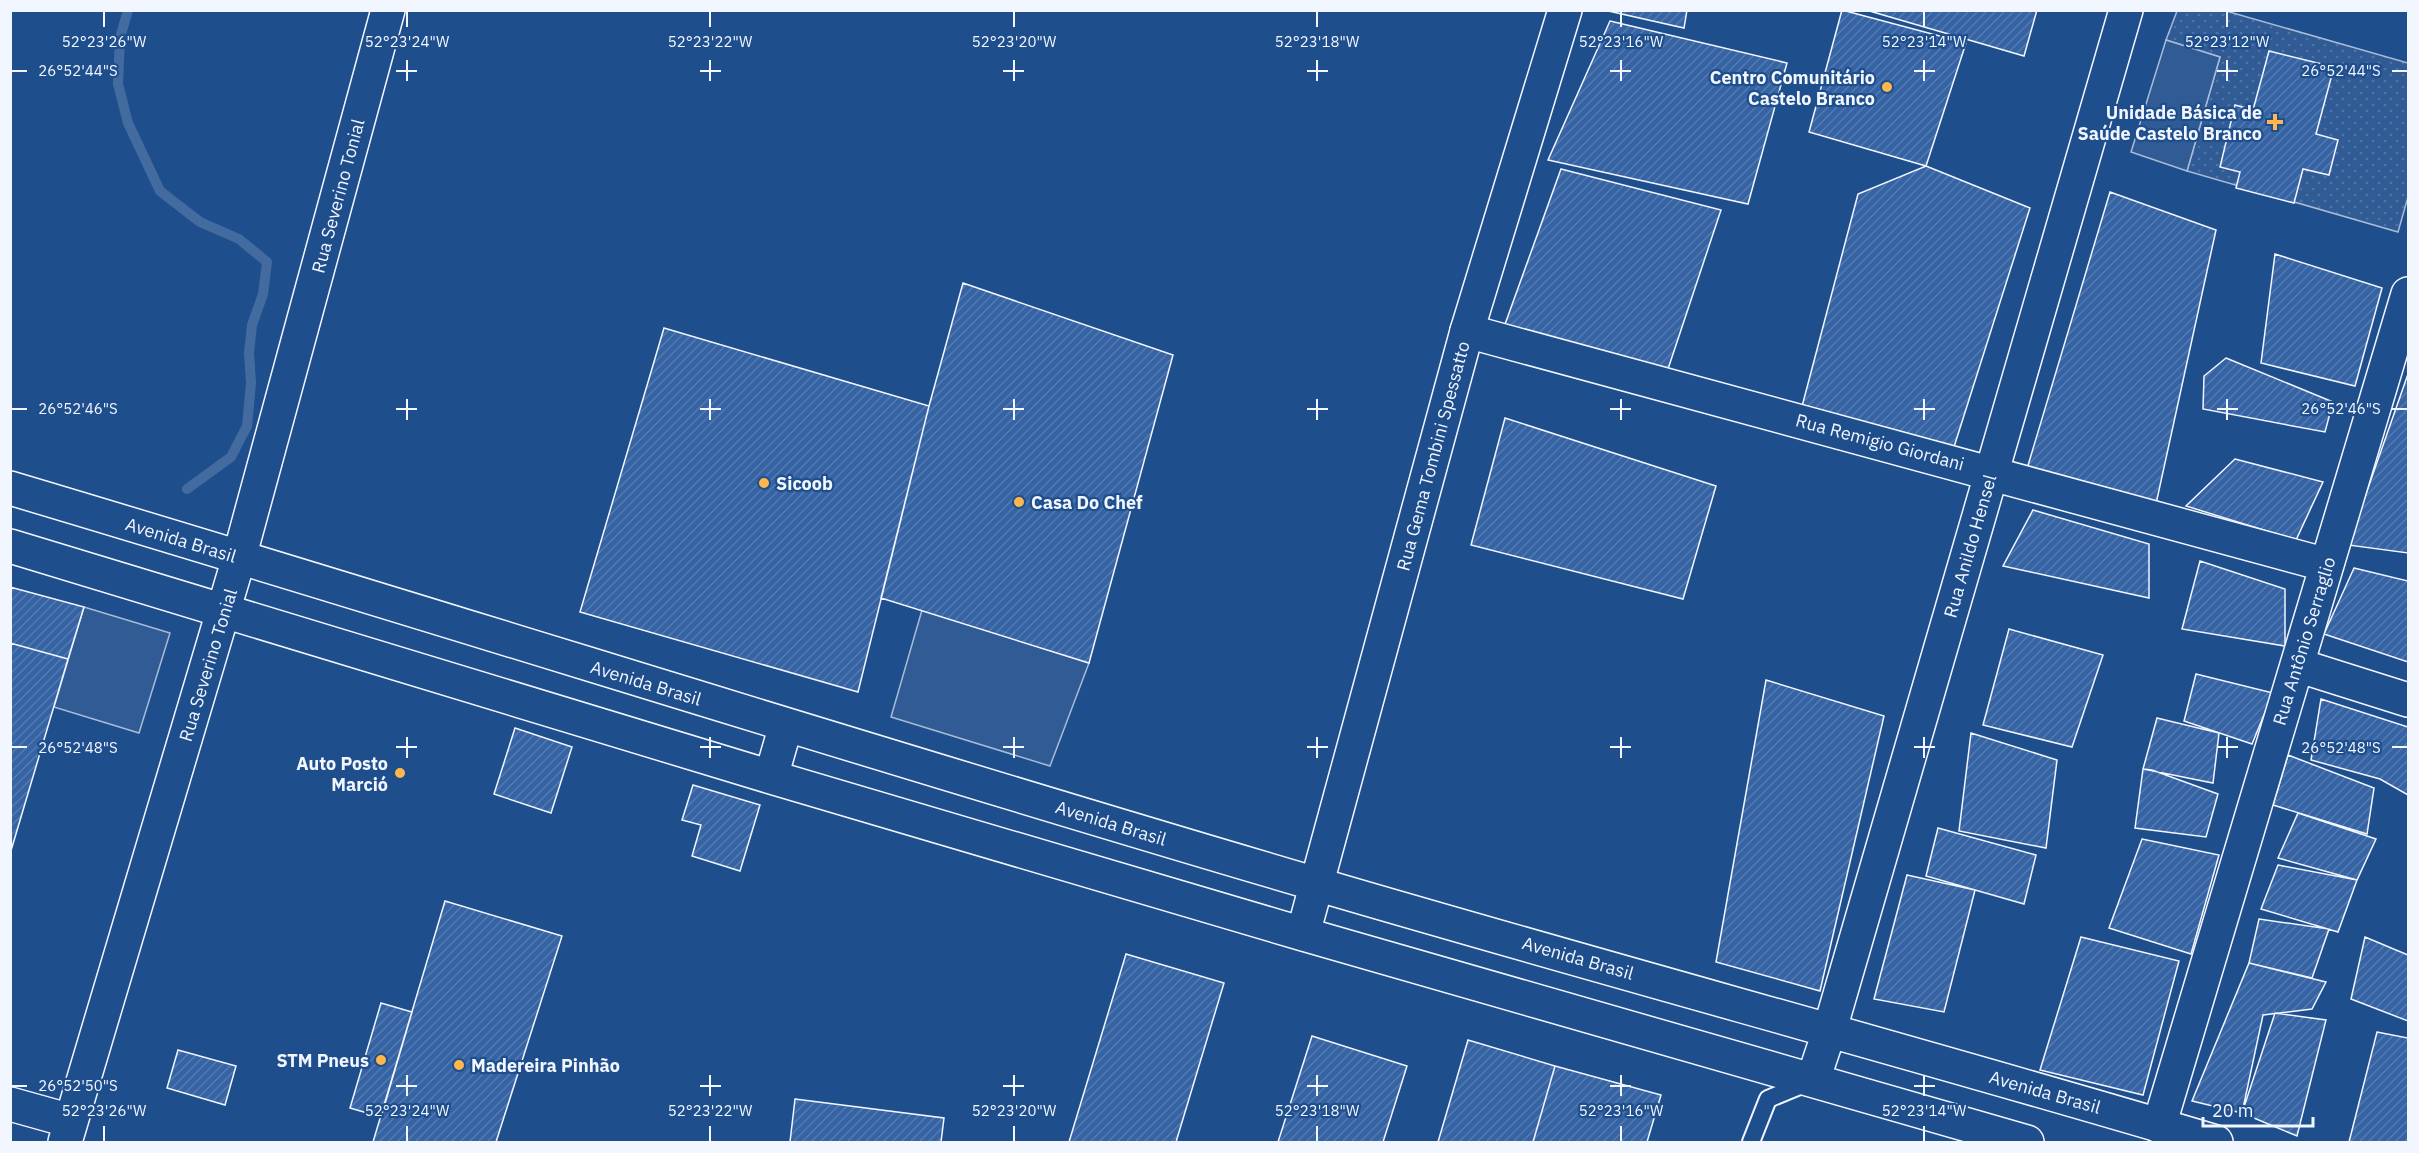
<svg xmlns="http://www.w3.org/2000/svg" width="2419" height="1153" font-family="'IBM Plex Sans',sans-serif">
<style>
.grass{fill:url(#grass-dots);stroke:#a8bbd7;stroke-width:1.5}
.built{fill:#305b95;stroke:#a8bbd7;stroke-width:1.5}
.lines{fill:none;stroke-linecap:round;stroke-linejoin:round}
.stream{stroke:#446ba0;stroke-width:10}
.building{fill:url(#building-hatch);stroke:#f2f6ff;stroke-width:1.5}
.lane-casing{stroke:#f2f6ff;stroke-width:20}
.street-casing{stroke:#f2f6ff;stroke-width:36}
.secondary-casing{stroke:#f2f6ff;stroke-width:36}
.lane{stroke:#1f4e8c;stroke-width:16}
.street{stroke:#1f4e8c;stroke-width:33}
.secondary{stroke:#1f4e8c;stroke-width:33}
.ticks{fill:none;stroke:#f2f6ff;stroke-width:2}
.poi-dot{fill:#ffb74d;stroke:#1f4e8c;stroke-width:2}
.labels{text-anchor:middle;dominant-baseline:central;stroke-width:4.5;stroke-linejoin:round;paint-order:stroke}
.poi-label{font-size:18px;font-weight:bold;fill:#f2f6ff;stroke:#1f4e8c;text-anchor:end}
.street-label{font-size:18px;fill:#f2f6ff;stroke:#1f4e8c}
.ticks-label{font-size:15px;text-anchor:middle;fill:#f2f6ff;stroke:#1f4e8c;stroke-width:4.5;stroke-linejoin:round;paint-order:stroke}
</style>
<defs>
<pattern id="grass-dots" width="8" height="8" patternUnits="userSpaceOnUse" patternTransform="scale(1.5)"><rect width="8" height="8" fill="#305b95"/><path d="M2 2h.1M6 6h.1" fill="none" stroke="#4e73a5" stroke-width="1.8" stroke-linecap="round"/></pattern>
<pattern id="building-hatch" width="6" height="6" patternUnits="userSpaceOnUse" patternTransform="scale(1.5)"><rect width="6" height="6" fill="#3563a3"/><path d="M-1 1l2-2M0 6l6-6M5 7l2-2" fill="none" stroke="#537ab1"/></pattern>
</defs>
<rect width="100%" height="100%" fill="#1f4e8c"/>
<path class="grass" d="M2177 11H2226L2408 63V197L2398 232 2187 171 2220 57 2166 40Z"/>
<path class="built" d="M2166 40 2220 57 2187 171 2131 152Z
M84 607 170 633 139 733 54 707Z
M922 610 1089 663 1050 766 891 717Z"/>
<g class="lines">
<path class="stream" d="M128 10 120 38 118 84 128 123 160 191 200 222 239 239 267 262 263 294 252 325 249 353 251 383 247 426 231 457 187 489"/>
</g>
<path class="building" d="M1604 10H1687L1684 28Z
M1842 10 1966 43 1926 166 1809 132Z
M1866 10H2037L2024 56Z
M1610 21 1787 63 1748 204 1548 160Z
M2269 51 2334 67 2316 134 2338 140 2329 175 2303 169 2294 203 2236 188 2240 172 2220 167 2235 105 2253 110Z
M1926 166 2030 208 1953 450 1800 414 1858 194Z
M1561 169 1721 210 1668 369 1504 327Z
M2110 192 2216 230 2154 513 2026 472Z
M2275 254 2382 288 2355 386 2261 363Z
M963 283 1173 355 1089 663 881 598 929 406Z
M664 328 929 406 858 692 580 612Z
M2226 358 2333 402 2325 432 2203 409 2204 376Z
M2408 374V553L2348 545Z
M1505 418 1716 486 1683 599 1471 545Z
M2235 459 2323 482 2296 540 2186 506Z
M2033 510 2149 544V598L2003 566Z
M2200 561 2285 589V646L2182 629Z
M2354 568 2408 581V662L2324 634Z
M10 587 84 607 68 659 10 643Z
M2009 629 2103 655 2072 747 1983 725Z
M10 643 68 659 10 854Z
M2196 674 2273 693 2252 744 2184 721Z
M1766 680 1884 716 1820 991 1716 962Z
M2321 699 2408 727V795L2380 779 2311 760Z
M2157 718 2219 733 2213 783 2143 769Z
M515 728 572 747 551 813 494 794Z
M1971 733 2057 760 2046 848 1959 831Z
M2288 755 2374 788 2367 834 2273 805Z
M2143 769 2152 770 2218 794 2206 837 2135 828Z
M693 785 760 805 740 871 692 856 701 825 682 820Z
M2298 813 2376 839 2357 880 2278 858Z
M1938 828 2036 855 2024 904 1926 876Z
M2142 839 2219 855 2191 954 2109 928Z
M2278 865 2357 880 2338 932 2261 909Z
M1907 875 1975 890 1944 1012 1874 999Z
M445 901 562 936 496 1142H373Z
M2259 919 2329 929 2312 978 2249 963Z
M2081 937 2179 961 2143 1095 2040 1070Z
M2365 937 2408 955V1021L2351 999Z
M1126 954 1224 983 1176 1142H1069Z
M2249 963 2326 982 2312 1009 2263 1015 2242 1113 2192 1101Z
M381 1003 412 1012 381 1117 350 1108Z
M2275 1013 2326 1020 2297 1136 2242 1113Z
M2377 1032 2408 1038V1142H2349Z
M1312 1036 1407 1066 1383 1142H1278Z
M1468 1040 1555 1066 1533 1142H1438Z
M178 1050 236 1066 225 1105 167 1088Z
M1555 1066 1661 1095 1647 1142H1533Z
M795 1099 944 1118 941 1142H790Z"/>
<g class="lines">
<g class="lane-casing">
<path id="lane" d="M1751 1142 1768 1099 1809 1082"/>
</g>
<g class="street-casing">
<path id="street" d="M1467 331 2327 565
M2297 665 2408 700
M10 1104 71 1121
M2159 1126 2408 294
M65 1142 239 558 388 10"/>
</g>
<g class="secondary-casing">
<path id="secondary" d="M10 488C446 618 879 756 1316 884 1615 972 1917 1053 2216 1142
M10 546 771 777 1303 934 2027 1142
M771 777 786 725
M1303 934 1467 331 1565 10
M1813 1080 1830 1029 2126 10"/>
</g>
<use href="#lane" class="lane"/>
<use href="#street" class="street"/>
<use href="#secondary" class="secondary"/>
</g>
<path class="ticks" d="M104 12V27M407 12V27M710 12V27M1014 12V27M1317 12V27M1621 12V27M1924 12V27M2227 12V27M407 60V81M710 60V81M1014 60V81M1317 60V81M1621 60V81M1924 60V81M2227 60V81M12 71H27M396 71H417M700 71H721M1003 71H1024M1307 71H1328M1610 71H1631M1914 71H1935M2217 71H2238M2392 71H2407M407 399V420M710 399V420M1014 399V420M1317 399V420M1621 399V420M1924 399V420M2227 399V420M12 409H27M396 409H417M700 409H721M1003 409H1024M1307 409H1328M1610 409H1631M1914 409H1935M2217 409H2238M2392 409H2407M407 737V758M710 737V758M1014 737V758M1317 737V758M1621 737V758M1924 737V758M2227 737V758M12 747H27M396 747H417M700 747H721M1003 747H1024M1307 747H1328M1610 747H1631M1914 747H1935M2217 747H2238M2392 747H2407M407 1075V1096M710 1075V1096M1014 1075V1096M1317 1075V1096M1621 1075V1096M1924 1075V1096M12 1086H27M396 1086H417M700 1086H721M1003 1086H1024M1307 1086H1328M1610 1086H1631M1914 1086H1935M104 1126V1141M407 1126V1141M710 1126V1141M1014 1126V1141M1317 1126V1141M1621 1126V1141M1924 1126V1141"/>
<g class="poi-dot">
<circle cx="1887" cy="87" r="6"/>
<path d="M2272 113h6v6h6v6h-6v6h-6v-6h-6v-6h6z"/>
<circle cx="764" cy="483" r="6"/>
<circle cx="1019" cy="502" r="6"/>
<circle cx="400" cy="773" r="6"/>
<circle cx="381" cy="1060" r="6"/>
<circle cx="459" cy="1065" r="6"/>
</g>
<g class="labels">
<g class="poi-label">
<text x="1875" y="77">Centro Comunitário<tspan x="1875" dy="21">Castelo Branco</tspan></text>
<text x="2262" y="112">Unidade Básica de<tspan x="2262" dy="21">Saúde Castelo Branco</tspan></text>
<text x="776" y="483" text-anchor="start">Sicoob</text>
<text x="1031" y="502" text-anchor="start">Casa Do Chef</text>
<text x="388" y="763">Auto Posto<tspan x="388" dy="21">Marció</tspan></text>
<text x="369" y="1060">STM Pneus</text>
<text x="471" y="1065" text-anchor="start">Madereira Pinhão</text>
</g>
<g class="street-label">
<text transform="translate(338 196) rotate(-75)">Rua Severino Tonial</text>
<text transform="translate(1880 442) rotate(15)">Rua Remigio Giordani</text>
<text transform="translate(1433 456) rotate(-75)">Rua Gema Tombini Spessatto</text>
<text transform="translate(181 540) rotate(17)">Avenida Brasil</text>
<text transform="translate(1970 546) rotate(-74)">Rua Anildo Hensel</text>
<text transform="translate(2304 641) rotate(-73)">Rua Antônio Serraglio</text>
<text transform="translate(208 665) rotate(-73)">Rua Severino Tonial</text>
<text transform="translate(646 683) rotate(17)">Avenida Brasil</text>
<text transform="translate(1111 823) rotate(17)">Avenida Brasil</text>
<text transform="translate(1578 958) rotate(16)">Avenida Brasil</text>
<text transform="translate(2045 1092) rotate(16)">Avenida Brasil</text>
</g>
</g>
<g class="ticks-label">
<text x="104" y="47">52°23'26"W</text>
<text x="407" y="47">52°23'24"W</text>
<text x="710" y="47">52°23'22"W</text>
<text x="1014" y="47">52°23'20"W</text>
<text x="1317" y="47">52°23'18"W</text>
<text x="1621" y="47">52°23'16"W</text>
<text x="1924" y="47">52°23'14"W</text>
<text x="2227" y="47">52°23'12"W</text>
<text x="78" y="76">26°52'44"S</text>
<text x="2341" y="76">26°52'44"S</text>
<text x="78" y="414">26°52'46"S</text>
<text x="2341" y="414">26°52'46"S</text>
<text x="78" y="753">26°52'48"S</text>
<text x="2341" y="753">26°52'48"S</text>
<text x="78" y="1091">26°52'50"S</text>
<text x="104" y="1116">52°23'26"W</text>
<text x="407" y="1116">52°23'24"W</text>
<text x="710" y="1116">52°23'22"W</text>
<text x="1014" y="1116">52°23'20"W</text>
<text x="1317" y="1116">52°23'18"W</text>
<text x="1621" y="1116">52°23'16"W</text>
<text x="1924" y="1116">52°23'14"W</text>
</g>
<rect width="2419" height="1153" fill="none" stroke="#f2f6ff" stroke-width="24"/>
<path d="M2203 1117v9h110v-9" fill="none" stroke="#f2f6ff" stroke-width="3"/>
<text x="2212" y="1117" font-size="18" fill="#f2f6ff" stroke="#1f4e8c" stroke-width="4.5" paint-order="stroke">20 m</text>
</svg>
